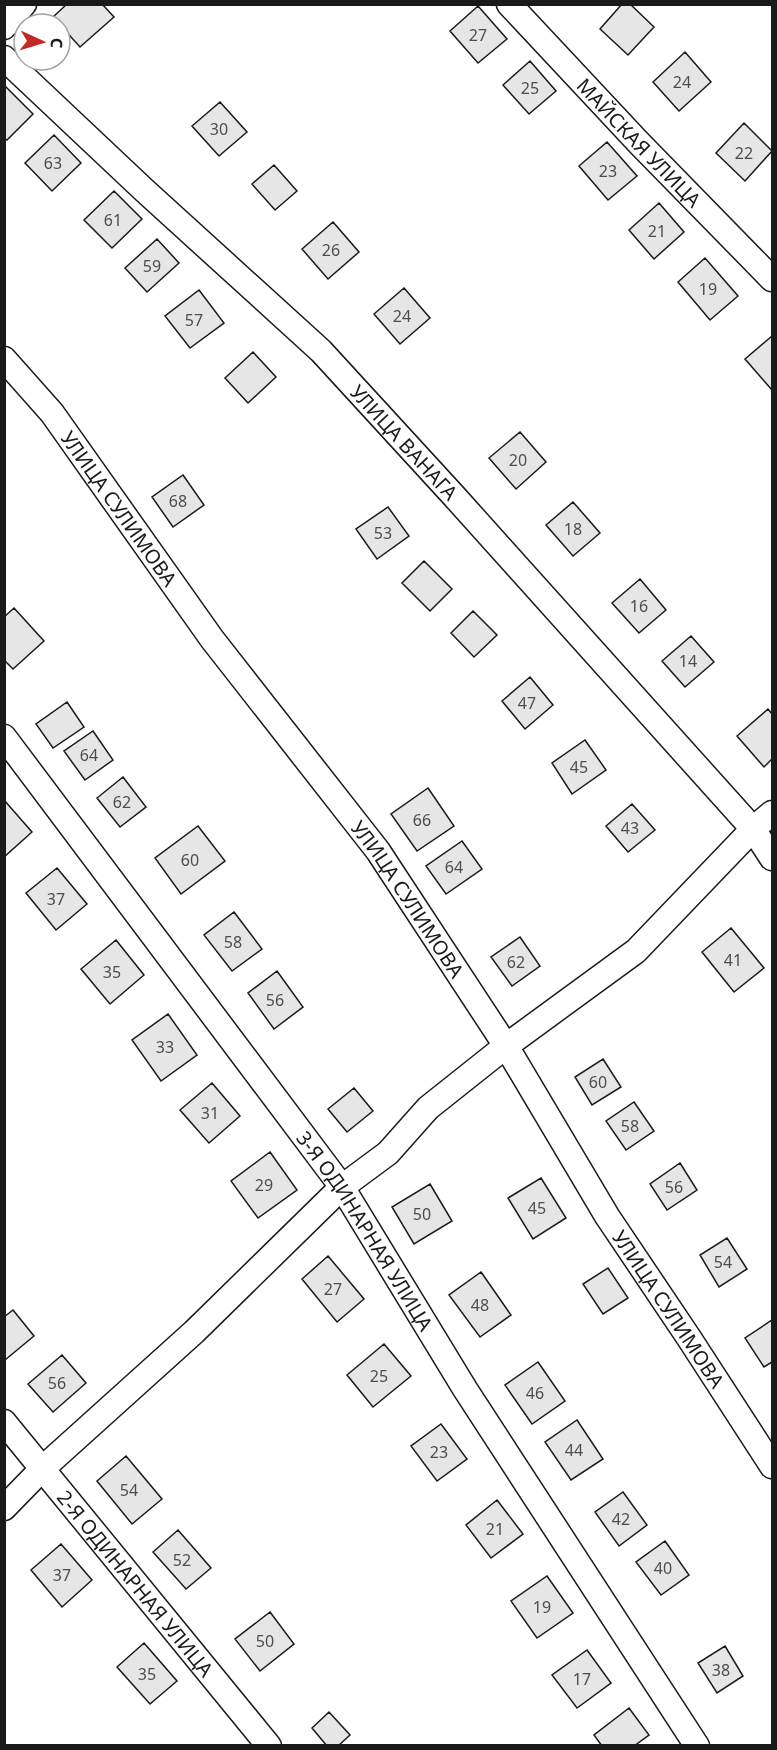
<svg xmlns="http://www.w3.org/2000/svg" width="777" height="1750" font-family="'Noto Sans',sans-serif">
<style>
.building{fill:#e6e6e6;stroke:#1a1a1a;stroke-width:1.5}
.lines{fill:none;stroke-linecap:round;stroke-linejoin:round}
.street-casing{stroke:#1a1a1a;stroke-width:27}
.street{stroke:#fff;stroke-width:24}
.labels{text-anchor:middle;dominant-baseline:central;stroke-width:4.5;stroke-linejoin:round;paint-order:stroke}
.number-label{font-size:16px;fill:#4d4d4d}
.street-label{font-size:20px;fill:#1a1a1a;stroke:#fff}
</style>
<rect width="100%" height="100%" fill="#fff"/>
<path class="building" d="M67 4H102L114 17 80 47 53 17Z
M622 4H630L654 27 628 55 600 29Z
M478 6 507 39 478 63 450 31Z
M685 52 711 82 679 111 653 82Z
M530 61 556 91 529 114 503 85Z
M4 85 33 114 7 140 4 138Z
M220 102 247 132 219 156 192 126Z
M744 123 772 151 745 181 716 153Z
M54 135 81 163 52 191 25 163Z
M607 142 637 176 608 200 579 166Z
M274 165 297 191 275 210 252 184Z
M114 191 142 219 112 248 84 220Z
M659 203 684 232 654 259 629 230Z
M333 222 359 252 328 279 302 249Z
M157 239 179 263 147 292 125 268Z
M705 258 738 296 710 320 678 282Z
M404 288 430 318 400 344 374 314Z
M199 290 224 323 190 348 165 316Z
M772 336V390L745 359Z
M253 352 276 377 248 403 225 378Z
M520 432 546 462 516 489 489 458Z
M183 475 204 505 173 527 152 497Z
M573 502 600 533 573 556 546 525Z
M388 507 409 536 377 559 356 529Z
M424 561 452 589 430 611 402 583Z
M640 579 666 610 639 633 612 603Z
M14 608 44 641 13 669 4 660V617Z
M473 611 497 635 474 657 451 633Z
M691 636 714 662 685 687 662 661Z
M530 677 553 705 525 729 502 701Z
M67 702 84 727 53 748 36 724Z
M768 709 772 714V759L764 767 737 736Z
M93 731 113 760 85 780 64 751Z
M585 740 606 770 572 794 552 763Z
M123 777 146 807 120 827 97 798Z
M428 788 454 826 417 851 391 814Z
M4 800 32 832 4 857Z
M632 804 655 830 628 852 606 826Z
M198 826 225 861 181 894 155 858Z
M462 841 482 869 446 894 426 866Z
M57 868 87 904 56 930 26 893Z
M234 912 262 949 232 971 204 935Z
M731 928 764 968 734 992 702 952Z
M520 937 540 966 512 986 491 957Z
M116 940 144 975 110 1004 81 969Z
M277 971 303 1007 274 1029 248 993Z
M168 1014 197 1055 161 1081 132 1040Z
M603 1059 621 1087 592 1105 575 1077Z
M212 1083 240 1116 209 1143 180 1110Z
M354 1088 373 1111 347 1132 328 1109Z
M634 1102 654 1131 626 1150 606 1121Z
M270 1152 297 1190 258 1218 231 1181Z
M680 1163 697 1190 667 1210 650 1184Z
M541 1178 566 1218 533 1239 508 1198Z
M430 1184 452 1221 414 1244 392 1207Z
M727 1238 747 1269 719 1287 700 1255Z
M328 1256 364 1299 337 1322 302 1279Z
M608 1268 628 1298 603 1314 583 1284Z
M481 1272 511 1315 480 1337 449 1295Z
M13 1310 34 1336 5 1360 4 1317Z
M772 1320V1362L764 1367 745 1338Z
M384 1344 411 1376 373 1407 347 1375Z
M62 1355 86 1383 53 1412 28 1384Z
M538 1362 565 1401 532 1424 505 1385Z
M577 1420 603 1459 571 1480 545 1442Z
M441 1424 467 1459 437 1481 411 1446Z
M126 1456 162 1499 132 1524 97 1481Z
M623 1492 647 1525 619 1546 595 1512Z
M497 1500 523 1534 491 1558 466 1525Z
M178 1530 211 1568 186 1589 153 1552Z
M665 1541 689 1575 661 1595 636 1562Z
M61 1544 92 1580 62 1607 31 1570Z
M547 1576 573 1613 537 1638 511 1601Z
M270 1612 294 1644 260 1671 235 1639Z
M144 1643 177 1681 150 1704 117 1667Z
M725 1646 743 1676 717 1693 698 1663Z
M587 1650 611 1683 577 1708 552 1675Z
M629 1708 649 1735 634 1746H602L594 1735Z
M329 1712 350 1735 338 1746H327L312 1728Z"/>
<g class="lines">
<g class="street-casing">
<g id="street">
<path id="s1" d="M509 4 639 143 772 279"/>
<path d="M4 27 24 4"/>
<path id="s2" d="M4 58 144 190 321 351 454 496 753 829 772 858"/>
<path id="s3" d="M4 359 52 413 212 639 378 851 506 1046 607 1216 689 1338 772 1466"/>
<path id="s4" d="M4 737 342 1187 465 1389 697 1746"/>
<path id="s5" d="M4 1422 269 1746"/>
<path d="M4 1508 42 1469 194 1332 342 1187 388 1153 428 1108 506 1046 636 951 753 829 772 813"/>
</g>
</g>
<use href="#street" class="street"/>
</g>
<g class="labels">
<g class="number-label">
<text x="478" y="35">27</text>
<text x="682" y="82">24</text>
<text x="530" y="88">25</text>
<text x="219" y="129">30</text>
<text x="744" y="153">22</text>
<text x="53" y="163">63</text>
<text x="608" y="171">23</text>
<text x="113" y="220">61</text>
<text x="657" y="231">21</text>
<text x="331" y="250">26</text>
<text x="152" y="266">59</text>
<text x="708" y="289">19</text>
<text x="402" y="316">24</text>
<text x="194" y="320">57</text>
<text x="518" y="460">20</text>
<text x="178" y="501">68</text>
<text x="573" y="529">18</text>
<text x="383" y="533">53</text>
<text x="639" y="606">16</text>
<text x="688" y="661">14</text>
<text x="527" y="703">47</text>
<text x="89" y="755">64</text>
<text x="579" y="767">45</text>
<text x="122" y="802">62</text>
<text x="422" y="820">66</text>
<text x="630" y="828">43</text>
<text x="190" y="860">60</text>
<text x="454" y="867">64</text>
<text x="56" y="899">37</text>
<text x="233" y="942">58</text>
<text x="733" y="960">41</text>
<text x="516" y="962">62</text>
<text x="112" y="972">35</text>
<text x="275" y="1000">56</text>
<text x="165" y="1047">33</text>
<text x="598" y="1082">60</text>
<text x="210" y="1113">31</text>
<text x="630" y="1126">58</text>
<text x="264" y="1185">29</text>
<text x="674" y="1187">56</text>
<text x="537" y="1208">45</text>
<text x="422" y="1214">50</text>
<text x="723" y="1262">54</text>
<text x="333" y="1289">27</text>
<text x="480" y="1305">48</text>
<text x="379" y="1376">25</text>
<text x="57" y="1383">56</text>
<text x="535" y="1393">46</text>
<text x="574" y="1450">44</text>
<text x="439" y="1452">23</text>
<text x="129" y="1490">54</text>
<text x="621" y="1519">42</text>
<text x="495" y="1529">21</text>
<text x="182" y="1560">52</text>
<text x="663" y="1568">40</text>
<text x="62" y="1575">37</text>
<text x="542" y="1607">19</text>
<text x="265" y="1641">50</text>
<text x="721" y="1670">38</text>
<text x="147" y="1674">35</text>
<text x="582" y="1679">17</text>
</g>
<g class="street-label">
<text stroke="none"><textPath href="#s1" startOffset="190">МАЙСКАЯ УЛИЦА</textPath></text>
<text stroke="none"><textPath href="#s2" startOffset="555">УЛИЦА ВАНАГА</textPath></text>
<text stroke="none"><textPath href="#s3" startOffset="189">УЛИЦА СУЛИМОВА</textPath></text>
<text stroke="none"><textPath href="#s3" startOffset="675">УЛИЦА СУЛИМОВА</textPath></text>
<text stroke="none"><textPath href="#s4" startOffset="612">3-Я ОДИНАРНАЯ УЛИЦА</textPath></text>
<text stroke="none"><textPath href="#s3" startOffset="1161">УЛИЦА СУЛИМОВА</textPath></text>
<text stroke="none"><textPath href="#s5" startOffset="208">2-Я ОДИНАРНАЯ УЛИЦА</textPath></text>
</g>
</g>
<rect width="777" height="1750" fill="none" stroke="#1a1a1a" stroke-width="12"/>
<g transform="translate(42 42) rotate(94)"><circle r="28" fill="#ffffff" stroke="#a3a3a3" stroke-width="1.5"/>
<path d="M0-4.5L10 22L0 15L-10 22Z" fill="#c62828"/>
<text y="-9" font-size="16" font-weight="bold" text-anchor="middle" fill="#1a1a1a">С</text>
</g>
</svg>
